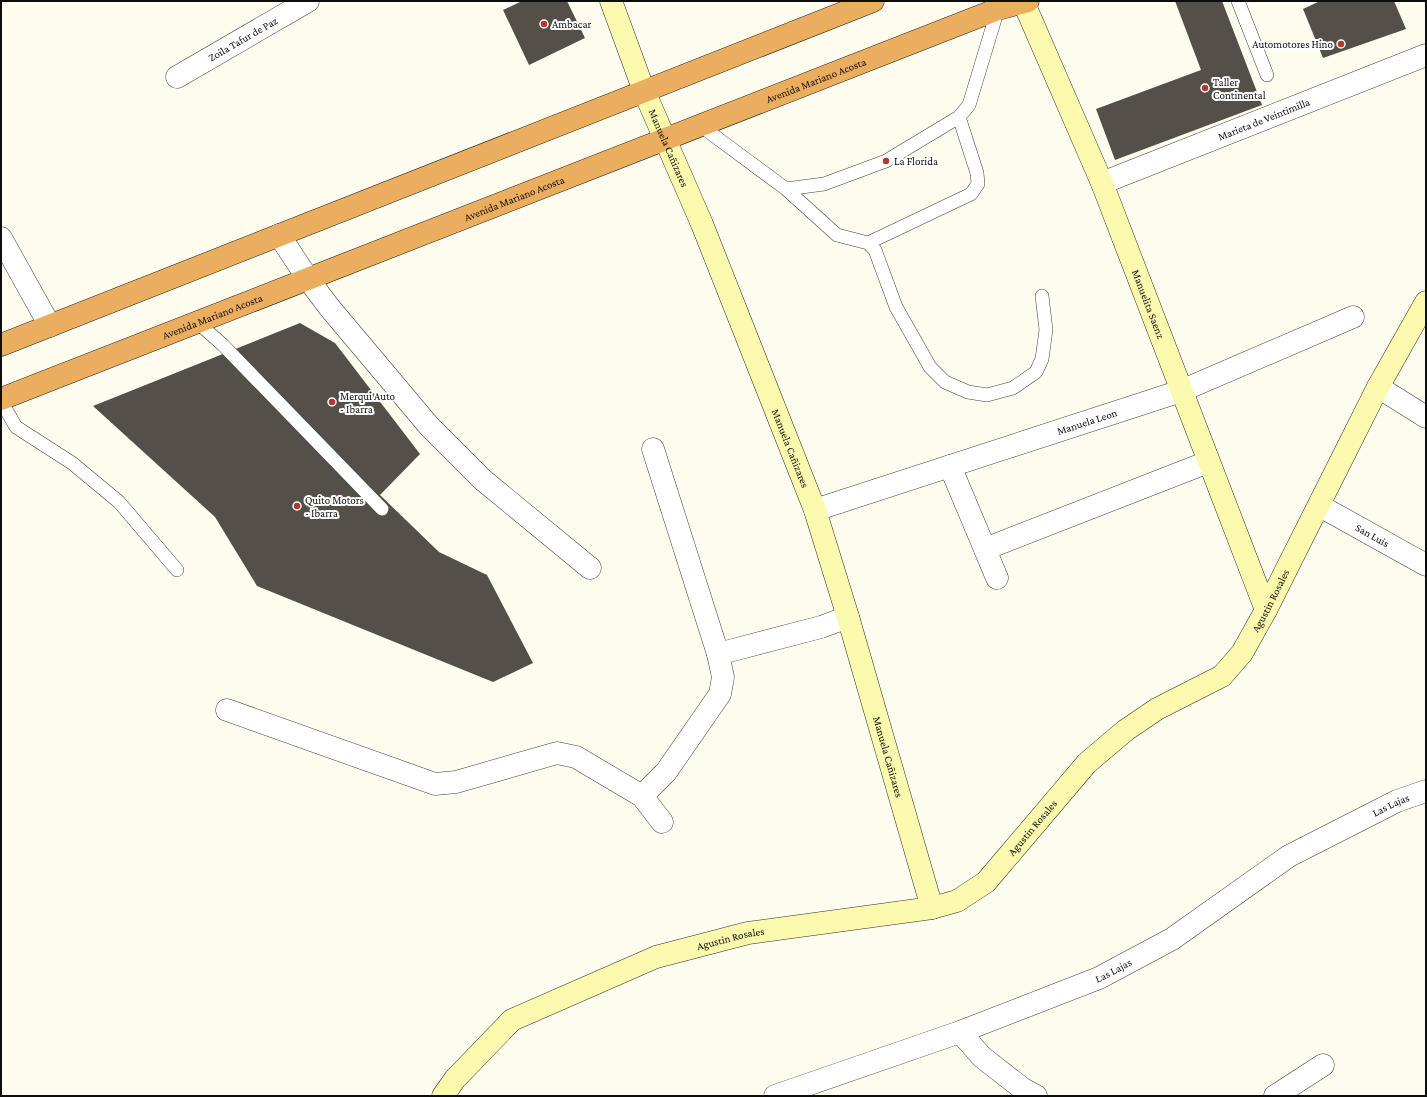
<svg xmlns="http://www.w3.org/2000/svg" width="1427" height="1097" font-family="'Crimson Pro',serif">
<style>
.building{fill:#554f4a}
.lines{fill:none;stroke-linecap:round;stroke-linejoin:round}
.lane-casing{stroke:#404040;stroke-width:14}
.street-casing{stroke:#404040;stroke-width:23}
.secondary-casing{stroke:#2f2f2f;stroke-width:23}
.highway-casing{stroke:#1e1e1e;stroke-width:23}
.lane{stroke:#fff;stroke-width:13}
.street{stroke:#fff;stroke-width:22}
.secondary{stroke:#faf9ad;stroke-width:22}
.highway{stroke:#ebae5f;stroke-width:22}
.poi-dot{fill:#b4362e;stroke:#fff;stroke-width:1.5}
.labels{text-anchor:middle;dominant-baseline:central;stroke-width:4;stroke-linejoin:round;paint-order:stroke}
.poi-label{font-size:11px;fill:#0d0d0d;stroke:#fff;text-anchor:start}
.street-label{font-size:11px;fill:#0d0d0d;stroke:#fff}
</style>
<rect width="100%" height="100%" fill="#fefcee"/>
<path class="building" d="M522 1H567L585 38 529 65 503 10Z
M1175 1H1222L1262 105 1115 160 1096 109 1201 70Z
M1320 1H1394L1406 29 1323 58 1303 9Z
M300 323 335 343 420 454 380 495 439 552 487 575 533 663 493 682 257 586 215 517 93 406Z"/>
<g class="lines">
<g class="lane-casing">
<path id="lane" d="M1238 1 1267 75
M701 126 786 189 824 184 886 161 959 117 969 105 998 9
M786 189 837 235 868 243 875 250 896 307 930 367 945 382 968 392 987 395 1013 388 1036 372 1042 359 1046 330 1042 296
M868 243 971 194 978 184 977 173 959 117
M197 322 223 345 382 509
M1 401 16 427 72 463 119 502 177 570"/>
</g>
<g class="street-casing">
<g id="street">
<path id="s1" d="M177 77 308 1"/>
<path id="s2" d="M1102 183 1426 55"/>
<path d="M279 235 308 279 329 307 429 426 483 480 590 568"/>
<path d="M1 238 50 326"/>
<path d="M1378 387 1426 417"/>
<path d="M950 466 997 578"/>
<path id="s3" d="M1320 506 1426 565"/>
<path id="s4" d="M815 510 1181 391 1353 317"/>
<path d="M985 549 1208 462"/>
<path d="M718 654 821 627 848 617"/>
<path d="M227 710 435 784 456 782 557 753 576 757 642 796 662 822"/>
<path d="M642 796 666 772 720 694 723 677 718 654 653 449"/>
<path d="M960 1032 982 1057 1023 1089 1036 1096"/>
<path id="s5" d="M775 1096 960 1032 1099 978 1172 939 1289 856 1397 801 1426 791"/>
<path d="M1275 1096 1323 1065"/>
</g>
</g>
<g class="secondary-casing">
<g id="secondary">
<path id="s6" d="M611 1 644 91 702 224 815 510 848 617 932 908"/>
<path id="s7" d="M1023 1 1102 183 1266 610"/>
<path id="s8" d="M443 1096 455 1079 512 1020 656 957 748 933 932 908 957 901 986 882 1087 763 1126 730 1157 709 1222 676 1242 653 1266 610 1378 387 1426 302"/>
</g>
</g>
<g class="highway-casing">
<g id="highway">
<path d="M1 345 873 1"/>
<path id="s9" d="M1 399 998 9 1028 1"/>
</g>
</g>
<use href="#lane" class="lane"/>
<use href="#street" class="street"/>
<use href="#secondary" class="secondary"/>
<use href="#highway" class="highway"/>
</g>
<g class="poi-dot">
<circle cx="544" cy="24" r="4"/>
<circle cx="1341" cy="44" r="4"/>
<circle cx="1205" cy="88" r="4"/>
<circle cx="886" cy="161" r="4"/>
<circle cx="332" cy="402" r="4"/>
<circle cx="297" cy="506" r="4"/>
</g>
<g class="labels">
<g class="poi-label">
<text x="552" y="24">Ambacar</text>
<text x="1333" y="44" text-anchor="end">Automotores Hino</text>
<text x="1213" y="82">Taller<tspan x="1213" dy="13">Continental</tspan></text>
<text x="894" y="161">La Florida</text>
<text x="340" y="396">Merqui Auto<tspan x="340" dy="13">- Ibarra</tspan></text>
<text x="305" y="500">Quito Motors<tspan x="305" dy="13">- Ibarra</tspan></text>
</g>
<g class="street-label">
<text stroke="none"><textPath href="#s1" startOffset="76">Zoila Tafur de Paz</textPath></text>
<text stroke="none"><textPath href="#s9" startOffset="875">Avenida Mariano Acosta</textPath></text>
<text stroke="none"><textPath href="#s2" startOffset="174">Marieta de Veintimilla</textPath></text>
<text stroke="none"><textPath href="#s6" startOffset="158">Manuela Cañizares</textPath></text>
<text stroke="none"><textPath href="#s9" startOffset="551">Avenida Mariano Acosta</textPath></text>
<text stroke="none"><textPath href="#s7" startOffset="328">Manuelita Saenz</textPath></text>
<text stroke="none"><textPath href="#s9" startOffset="227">Avenida Mariano Acosta</textPath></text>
<text stroke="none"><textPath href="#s4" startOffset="286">Manuela Leon</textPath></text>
<text stroke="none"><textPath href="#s6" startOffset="482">Manuela Cañizares</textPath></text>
<text stroke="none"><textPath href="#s3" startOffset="60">San Luis</textPath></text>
<text stroke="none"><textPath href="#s8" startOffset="1009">Agustin Rosales</textPath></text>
<text stroke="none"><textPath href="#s6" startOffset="806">Manuela Cañizares</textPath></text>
<text stroke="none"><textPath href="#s5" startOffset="685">Las Lajas</textPath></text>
<text stroke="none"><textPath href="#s8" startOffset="673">Agustin Rosales</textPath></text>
<text stroke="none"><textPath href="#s8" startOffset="337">Agustin Rosales</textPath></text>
<text stroke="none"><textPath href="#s5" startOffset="361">Las Lajas</textPath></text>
</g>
</g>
<rect width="1427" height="1097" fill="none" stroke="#0d0d0d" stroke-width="4"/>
</svg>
